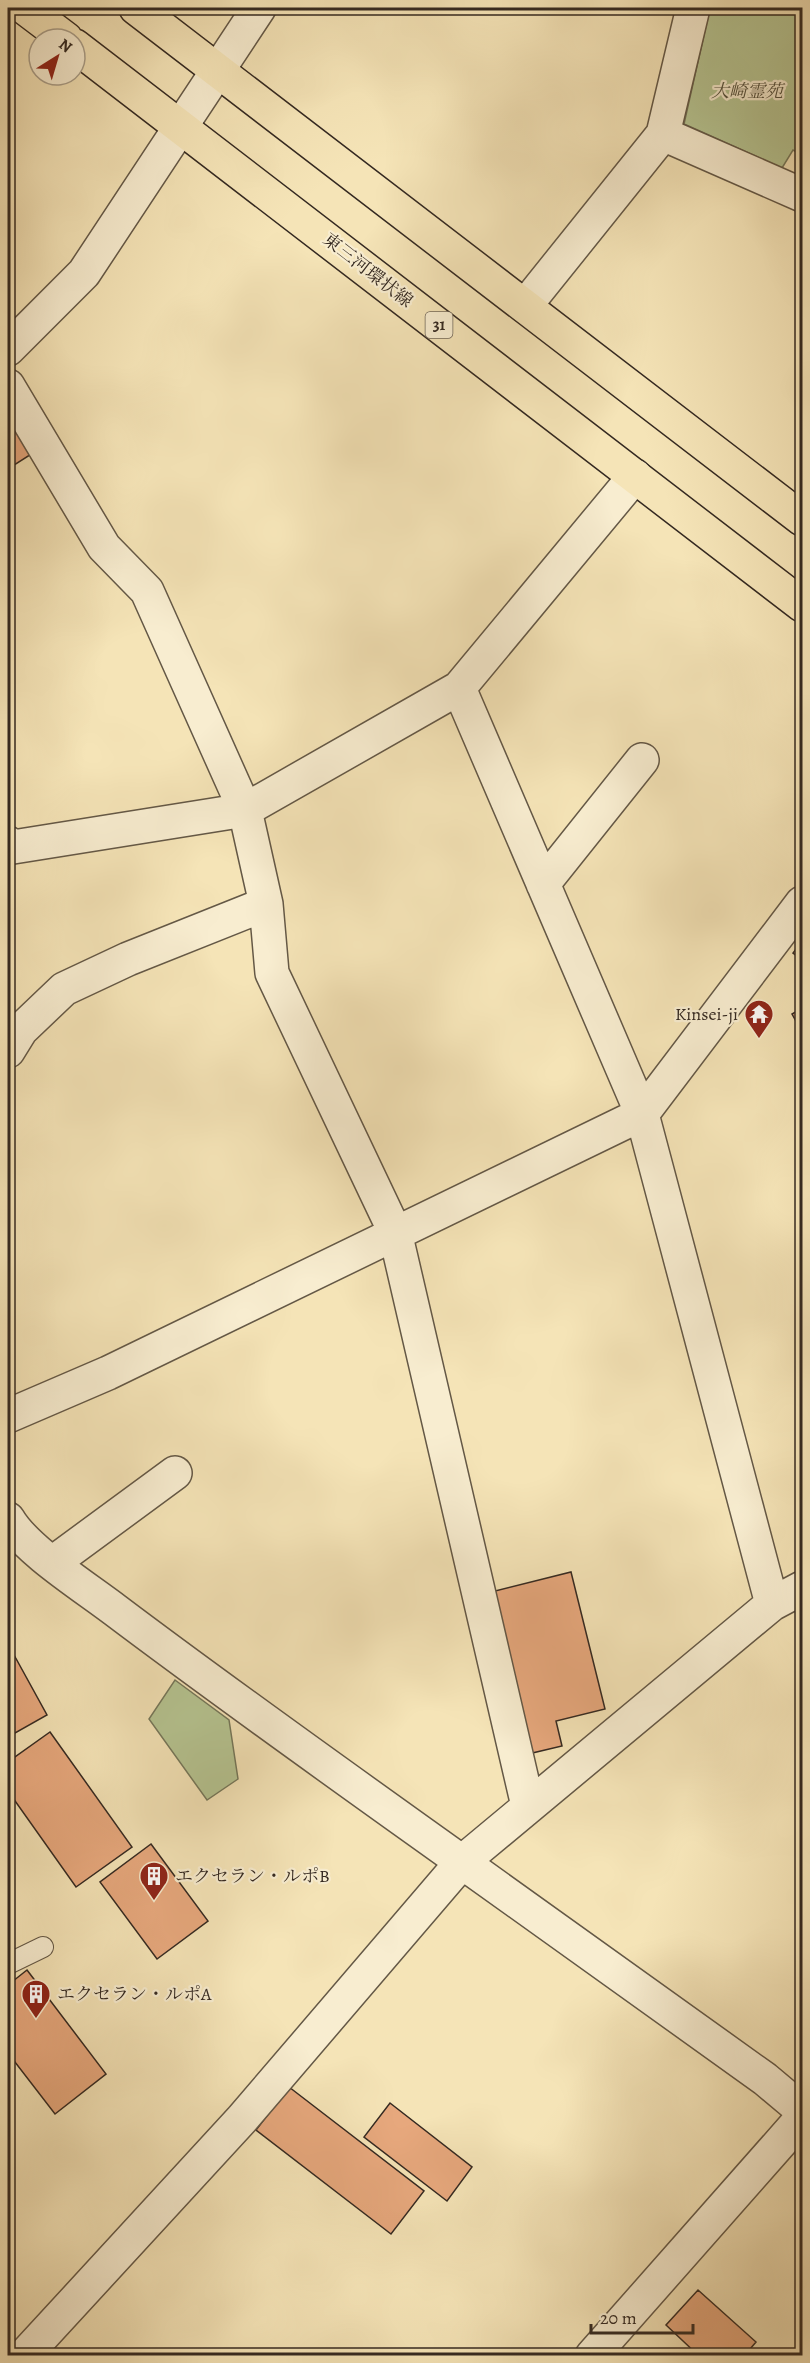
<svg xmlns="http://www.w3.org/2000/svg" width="810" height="2363" font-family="Alegreya,'Noto Serif JP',serif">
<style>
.green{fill:#b6c592;stroke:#75775a;stroke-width:1.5}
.building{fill:#e7a87d;stroke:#342921;stroke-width:1.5}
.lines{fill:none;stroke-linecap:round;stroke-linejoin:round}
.service-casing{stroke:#645846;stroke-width:22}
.minor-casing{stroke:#645846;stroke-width:36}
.tertiary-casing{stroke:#645846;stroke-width:36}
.primary-casing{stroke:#342921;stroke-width:36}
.service{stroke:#f8edd0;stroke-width:20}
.minor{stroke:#f8edd0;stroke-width:33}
.tertiary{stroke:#f8edd0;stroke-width:33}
.primary{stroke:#f5e4b7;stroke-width:33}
.labels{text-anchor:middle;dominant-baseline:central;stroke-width:4.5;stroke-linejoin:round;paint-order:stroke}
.shield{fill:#f8edd0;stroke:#6f6456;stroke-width:1.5}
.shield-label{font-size:16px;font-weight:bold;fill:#342921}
.park-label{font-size:18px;font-style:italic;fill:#54503d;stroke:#f8edd0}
.street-label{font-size:18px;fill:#342921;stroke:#f8edd0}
.poi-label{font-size:18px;fill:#342921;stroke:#f8edd0;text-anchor:start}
</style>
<rect width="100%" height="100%" fill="#f5e4b7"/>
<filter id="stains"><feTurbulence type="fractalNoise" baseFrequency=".00333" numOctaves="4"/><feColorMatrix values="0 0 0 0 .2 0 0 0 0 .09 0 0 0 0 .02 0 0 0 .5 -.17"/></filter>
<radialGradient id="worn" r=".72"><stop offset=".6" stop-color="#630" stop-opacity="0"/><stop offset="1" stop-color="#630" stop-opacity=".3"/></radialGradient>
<path class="green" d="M710 8H802V155L793 150 782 168 684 124Z
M175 1680 229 1720 238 1779 207 1800 149 1719Z"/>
<path class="building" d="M8 414 33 453 8 469Z
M802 941V960L793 953Z
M802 1008V1032L792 1014Z
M571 1572 605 1709 556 1721 562 1746 528 1754 487 1593Z
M8 1644 47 1715 8 1737Z
M50 1732 132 1847 76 1887 8 1791V1762Z
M151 1844 208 1921 157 1959 100 1882Z
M27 1970 106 2074 55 2114 8 2053V1985Z
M289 2087 424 2191 391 2234 256 2130Z
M390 2103 472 2167 447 2201 364 2137Z
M698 2290 756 2342 744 2356H699L666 2325Z
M295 2350 302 2356H290Z"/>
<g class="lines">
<g class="service-casing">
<path id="service" d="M8 1964 43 1947"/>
</g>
<g class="minor-casing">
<path id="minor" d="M663 134 802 195
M525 306 663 134 693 8
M8 349 84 273 259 8
M8 386 104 547 147 591 245 810 266 904 272 973 395 1232 528 1806
M459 688 642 1114 772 1604
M8 843 13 847 245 810 459 688 635 476
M543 884 642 760
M8 1051 21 1030 64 989 128 959 266 904
M8 1416 108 1373 642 1114 802 903
M54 1562 175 1473
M462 1862 765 2079 802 2110
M24 2356 242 2119 462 1862 772 1604 802 1588"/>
</g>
<g class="tertiary-casing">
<path id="tertiary" d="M8 1519C26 1550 85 1587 115 1610 229 1696 346 1779 462 1862
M592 2356 802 2118"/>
</g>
<g class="primary-casing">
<path id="primary" d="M25 8 66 39
M136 8 802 519
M75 46 802 605"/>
</g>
<use href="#service" class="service"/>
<use href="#minor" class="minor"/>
<use href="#tertiary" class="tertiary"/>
<use href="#primary" class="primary"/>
</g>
<defs>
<g id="temple-pin" transform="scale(1.5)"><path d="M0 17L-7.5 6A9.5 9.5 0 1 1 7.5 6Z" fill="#8f2418" stroke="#f8edd0"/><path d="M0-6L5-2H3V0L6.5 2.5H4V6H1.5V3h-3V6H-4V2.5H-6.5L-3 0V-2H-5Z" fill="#fff"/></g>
<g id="building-pin" transform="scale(1.5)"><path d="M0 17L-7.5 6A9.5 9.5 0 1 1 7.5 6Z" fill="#8f2418" stroke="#f8edd0"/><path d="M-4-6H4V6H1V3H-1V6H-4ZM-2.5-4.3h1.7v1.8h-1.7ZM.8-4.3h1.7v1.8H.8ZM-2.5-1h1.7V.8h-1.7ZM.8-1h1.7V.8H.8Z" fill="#fff"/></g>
</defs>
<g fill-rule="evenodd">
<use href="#temple-pin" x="759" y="1014"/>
<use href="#building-pin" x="154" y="1876"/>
<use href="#building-pin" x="36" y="1994"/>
</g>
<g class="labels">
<rect class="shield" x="425.5" y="312" width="27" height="26" rx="4.5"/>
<g class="shield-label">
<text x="439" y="325">31</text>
</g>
<g class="park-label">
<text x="747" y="91">大崎霊苑</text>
</g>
<g class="street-label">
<text transform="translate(368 270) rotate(38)">東三河環状線</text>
</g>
<g class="poi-label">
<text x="738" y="1014" text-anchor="end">Kinsei-ji</text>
<text x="175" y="1876">エクセラン・ルポB</text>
<text x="57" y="1994">エクセラン・ルポA</text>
</g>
</g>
<rect width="810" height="2363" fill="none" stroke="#f5e4b7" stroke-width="30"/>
<rect x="9" y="9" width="792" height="2345" fill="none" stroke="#342921" stroke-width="3"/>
<rect x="15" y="15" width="780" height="2333" fill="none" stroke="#342921" stroke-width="1.5"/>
<g transform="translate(57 57) rotate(37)"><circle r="28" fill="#f8edd0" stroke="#aa9f8a" stroke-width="1.5"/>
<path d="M0-4.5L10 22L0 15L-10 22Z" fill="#8f2418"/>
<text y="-9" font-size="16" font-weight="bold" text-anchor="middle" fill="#342921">N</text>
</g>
<path d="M591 2324v9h102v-9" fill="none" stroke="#342921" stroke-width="3"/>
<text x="600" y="2324" font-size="18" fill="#342921" stroke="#f8edd0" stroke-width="4.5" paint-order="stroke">20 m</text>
<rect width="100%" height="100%" filter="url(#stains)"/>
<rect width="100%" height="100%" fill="url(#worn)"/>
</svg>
